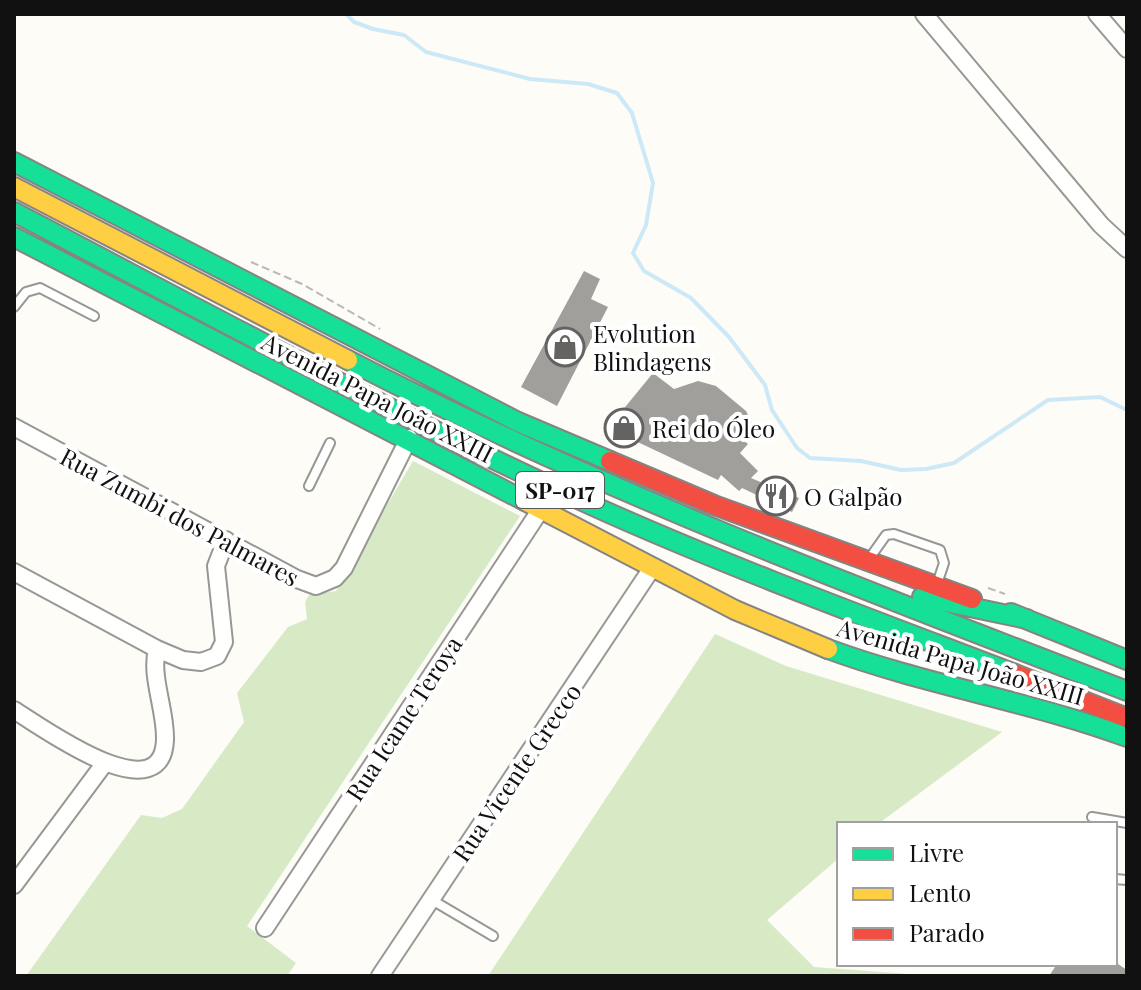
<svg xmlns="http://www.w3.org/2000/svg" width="1141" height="990" font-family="'Playfair Display',serif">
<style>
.forest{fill:#d8eac5}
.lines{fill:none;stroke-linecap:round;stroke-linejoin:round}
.stream{stroke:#cde8f7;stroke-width:4}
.building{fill:#a19f9c}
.lane-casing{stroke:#979795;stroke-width:12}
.street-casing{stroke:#979795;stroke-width:20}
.fast-casing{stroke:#858482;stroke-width:22}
.slow-casing{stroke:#858482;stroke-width:22}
.jam-casing{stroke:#858482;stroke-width:22}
.path{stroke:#b9b9b8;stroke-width:2;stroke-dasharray:8 4;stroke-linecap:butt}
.lane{stroke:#fffffe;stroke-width:8}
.street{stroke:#fffffe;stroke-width:16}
.fast{stroke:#16e098;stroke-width:18}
.slow{stroke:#ffcf43;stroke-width:18}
.jam{stroke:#f24e42;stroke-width:18}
.labels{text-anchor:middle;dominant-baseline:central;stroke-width:8;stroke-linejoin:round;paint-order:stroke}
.shield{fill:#fff;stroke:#585858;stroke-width:2}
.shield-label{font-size:22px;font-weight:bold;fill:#111}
.poi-label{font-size:24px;fill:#111;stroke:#fff;text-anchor:start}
.street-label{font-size:24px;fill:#111;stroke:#fff}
</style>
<rect width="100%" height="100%" fill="#fdfcf7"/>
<path class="forest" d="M413 461 520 516 247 926 296 963 287 976H26L141 815 162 818 182 809 244 722 237 693 288 627 307 619 305 602 309 595 336 591Z
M715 634 786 666 1002 732 878 824H839V858L767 920 814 967 922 975 488 976Z"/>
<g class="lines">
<path class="stream" d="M346 14 354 22 373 29 404 35 426 52 530 79 588 84 617 93 632 113 653 183 646 225 633 253 644 271 691 298 729 337 765 385 772 410 797 448 810 458 861 461 901 470 926 469 954 463 1048 400 1100 397 1127 410"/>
</g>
<path class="building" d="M584 271 600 279 591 299 608 307 557 406 521 387Z
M653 373 674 389 698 381 716 386 746 411 757 431 743 440 748 444 740 453 758 471 751 478 799 498 792 512 742 488 739 491 721 475 718 480 608 428Z
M1057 964H1118L1127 970V976H1049Z"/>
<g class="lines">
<g class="lane-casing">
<path id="lane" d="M14 307 26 292 40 288 94 316
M309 486 330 443
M869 559 886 535 894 534 940 550 944 563 937 584
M1092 817 1127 823
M1115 879 1127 880
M432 900 493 936"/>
</g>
<g class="street-casing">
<path id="street" d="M924 14 1101 225 1127 249
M1097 14 1127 49
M14 427 297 579 316 586 335 578 344 568 409 438
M14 572 157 649 183 660 201 662 217 656 224 642 216 566 226 540
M14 710C40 726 162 815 165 740 166 710 150 677 157 649
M14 885 104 764
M265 928 541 509
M380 976 652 568"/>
</g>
<g class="fast-casing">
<path id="fast" d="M14 162 518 422 610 461
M14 212C211 315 406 422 609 513 742 572 879 622 1015 674
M14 237 525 501
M348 360C599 490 863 590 1127 691
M922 597 1027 619
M1011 613 1127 660
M828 649C926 685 1029 701 1127 737"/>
</g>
<g class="slow-casing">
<path id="slow" d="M14 187 348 360
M525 501 735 610 828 649"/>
</g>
<g class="jam-casing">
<path id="jam" d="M610 461 714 505 972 599
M1015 674 1127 718"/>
</g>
<path class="path" d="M251 262 302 284 380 329
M988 588 1005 594"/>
<use href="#lane" class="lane"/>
<use href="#street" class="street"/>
<use href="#fast" class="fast"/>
<use href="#slow" class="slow"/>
<use href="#jam" class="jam"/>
</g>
<defs>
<g id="shop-ring" transform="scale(2)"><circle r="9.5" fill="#fff" stroke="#646362" stroke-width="1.5"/><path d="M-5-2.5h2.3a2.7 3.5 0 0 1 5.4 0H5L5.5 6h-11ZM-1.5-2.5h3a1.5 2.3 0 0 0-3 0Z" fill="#646362"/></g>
<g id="restaurant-ring" transform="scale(2)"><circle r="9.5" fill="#fff" stroke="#646362" stroke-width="1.5"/><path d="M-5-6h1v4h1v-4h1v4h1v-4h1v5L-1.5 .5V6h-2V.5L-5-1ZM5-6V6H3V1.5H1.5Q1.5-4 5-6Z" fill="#646362"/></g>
</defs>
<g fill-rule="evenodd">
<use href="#shop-ring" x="565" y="347"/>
<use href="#shop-ring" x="624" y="428"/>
<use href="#restaurant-ring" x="776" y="496"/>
</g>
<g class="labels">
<rect class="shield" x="516" y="472" width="88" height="36" rx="6"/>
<g class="shield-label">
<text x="560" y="490">SP-017</text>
</g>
<g class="poi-label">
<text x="593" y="333">Evolution<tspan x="593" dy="28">Blindagens</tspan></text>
<text x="652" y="428">Rei do Óleo</text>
<text x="804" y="496">O Galpão</text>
</g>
<g class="street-label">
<text transform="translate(378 397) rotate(27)">Avenida Papa João XXIII</text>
<text transform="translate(180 516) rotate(28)">Rua Zumbi dos Palmares</text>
<text transform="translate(961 661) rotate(16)">Avenida Papa João XXIII</text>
<text transform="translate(403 718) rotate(-57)">Rua Icame Teroya</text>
<text transform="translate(516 772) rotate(-56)">Rua Vicente Grecco</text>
</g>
</g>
<rect width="1141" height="990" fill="none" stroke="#111111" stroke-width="32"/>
<rect x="837" y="822" width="280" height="144" fill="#ffffff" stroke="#a0a0a0" stroke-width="2"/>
<rect x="853" y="848" width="40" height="12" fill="#16e098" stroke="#a0a0a0" stroke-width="2"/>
<text x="909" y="862" font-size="24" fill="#111111">Livre</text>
<rect x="853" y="888" width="40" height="12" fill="#ffcf43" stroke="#a0a0a0" stroke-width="2"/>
<text x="909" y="902" font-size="24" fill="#111111">Lento</text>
<rect x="853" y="928" width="40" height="12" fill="#f24e42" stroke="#a0a0a0" stroke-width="2"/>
<text x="909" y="942" font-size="24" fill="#111111">Parado</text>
</svg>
